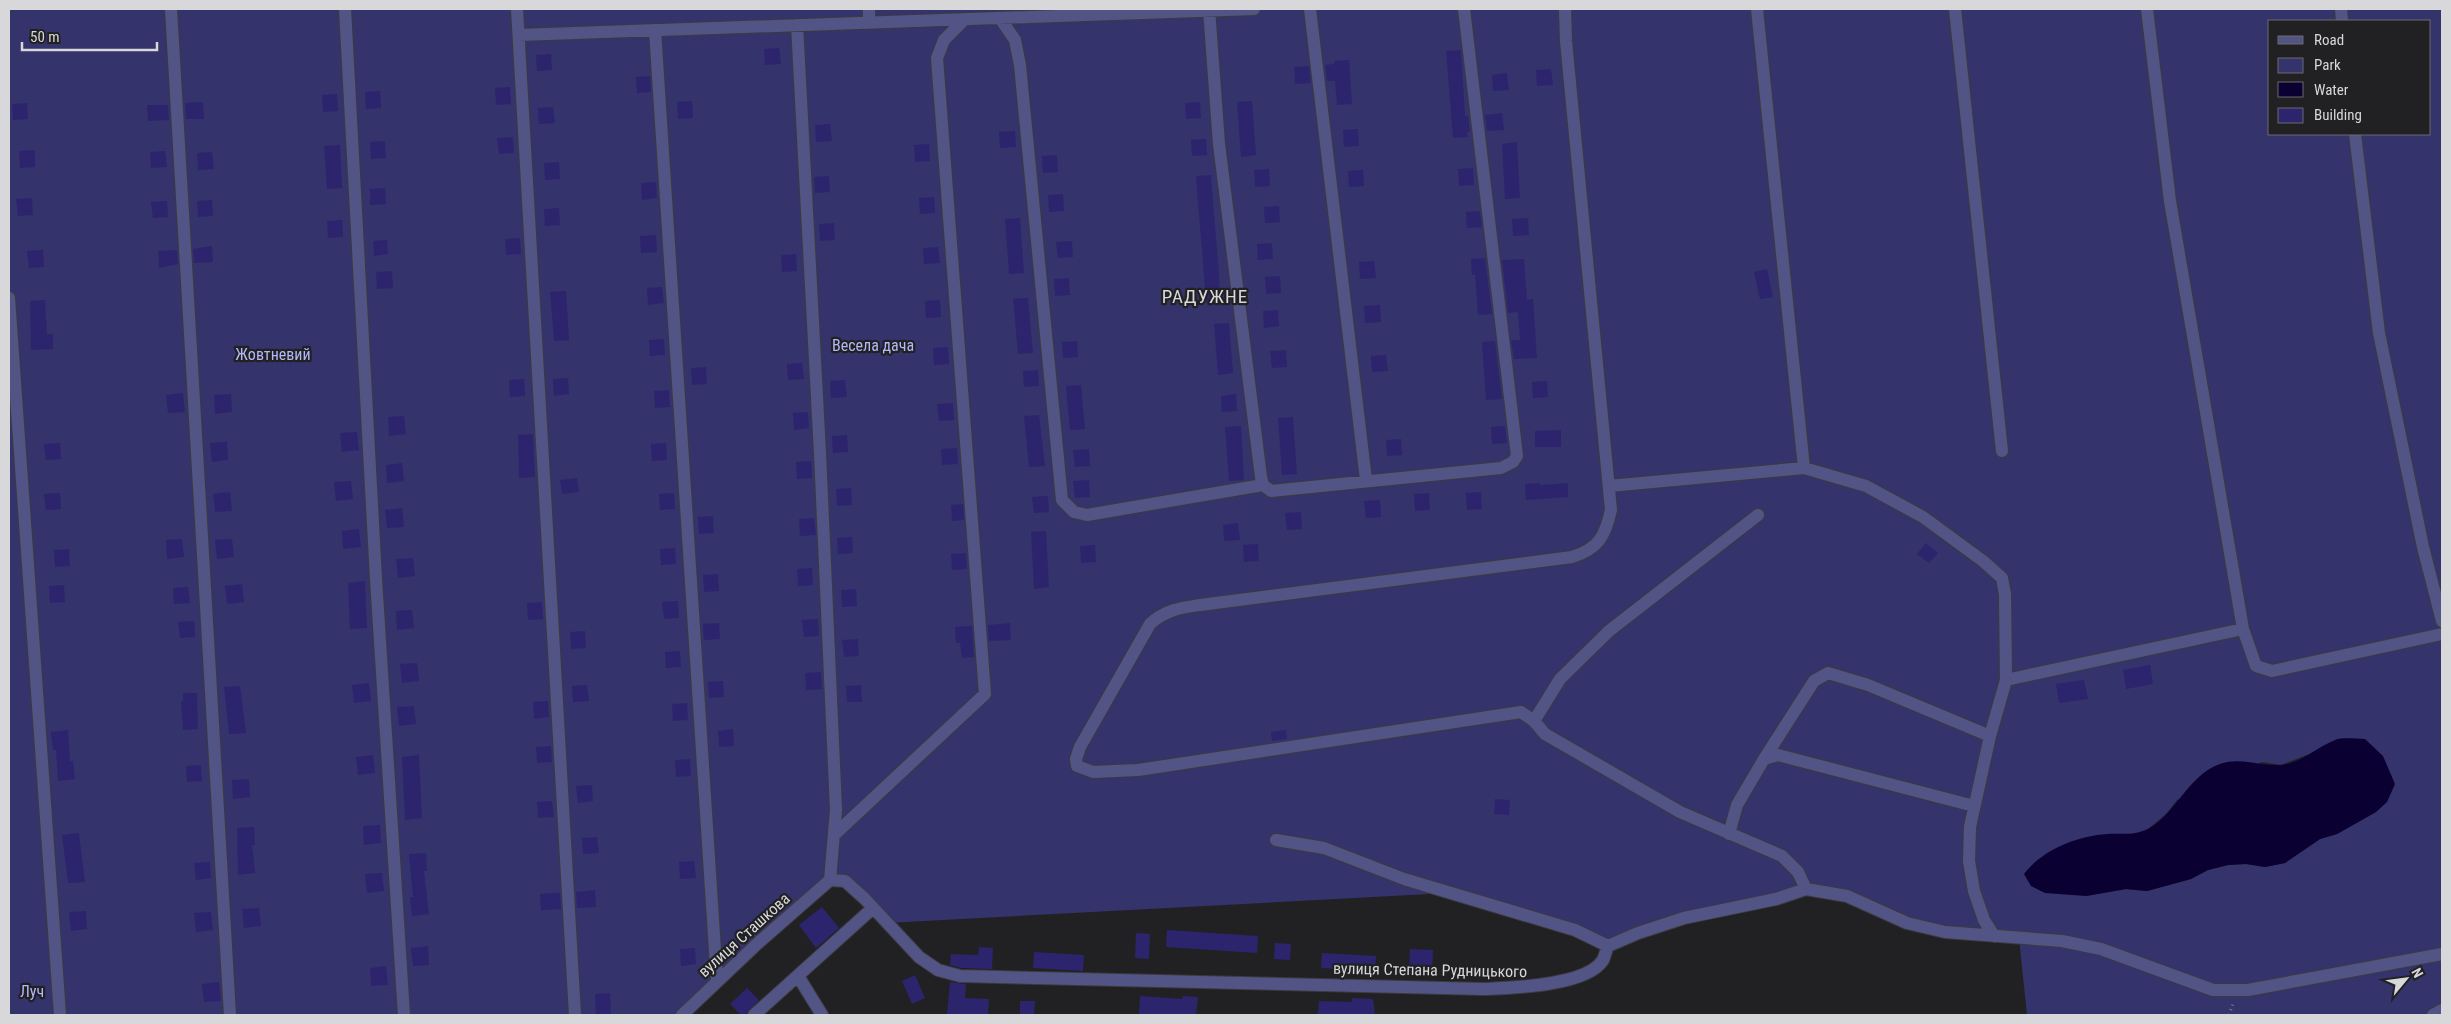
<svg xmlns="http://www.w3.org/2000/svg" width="2451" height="1024" font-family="'Roboto Condensed',sans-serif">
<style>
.green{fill:#35336b;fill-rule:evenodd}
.water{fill:#0a0031}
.building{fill:#2c256d}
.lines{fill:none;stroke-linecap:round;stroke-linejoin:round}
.minor-casing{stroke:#3b3b3d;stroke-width:14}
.path{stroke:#848486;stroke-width:3;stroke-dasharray:1 4;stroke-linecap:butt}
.minor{stroke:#535486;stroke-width:12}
.labels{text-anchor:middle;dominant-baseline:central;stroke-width:4.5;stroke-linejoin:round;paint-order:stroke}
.park-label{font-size:16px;fill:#b4b8f8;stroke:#212123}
.street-label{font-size:16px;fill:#d8d8da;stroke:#212123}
.quarter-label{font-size:19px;letter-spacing:1px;fill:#d8d8da;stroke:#212123}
</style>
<rect width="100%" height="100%" fill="#212123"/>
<path class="green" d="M9 9H2442V1010L2433 1015H2027L2019 938 1983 936 1873 909 1806 889 1608 946 1448 893 887 923 865 899 830 880 682 1015H9ZM2270 21H2430V134H2270ZM2307 755 2376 812 2337 834 2320 839 2285 863 2265 867 2246 864 2228 865 2208 870 2191 879 2147 891 2126 889 2086 896 2106 834H2134L2148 829 2166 814 2177 800 2262 762 2281 765Z"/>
<path class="water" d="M2365 739 2383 756 2395 784 2387 802 2376 812 2337 834 2320 839 2285 863 2265 867 2246 864 2228 865 2208 870 2191 879 2147 891 2126 889 2086 896 2045 893 2031 886 2024 874C2042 850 2077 836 2107 834 2121 833 2134 836 2148 829 2174 815 2186 781 2213 767 2236 755 2256 766 2280 765 2300 764 2317 747 2335 740 2343 737 2356 739 2365 739Z"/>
<path class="building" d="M779 48 781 64 765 65 764 49Z
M1461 50 1465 116H1468L1470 132H1467L1468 137 1453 138 1446 51Z
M551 54 552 70 537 71 536 55Z
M1349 60 1352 104 1337 105 1335 81H1327L1325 65 1334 64V61Z
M1309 66 1311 83 1295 84 1294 67Z
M1551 69 1553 85 1537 86 1536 70Z
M1507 73 1509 90 1493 91 1492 75Z
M650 76 651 92 637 93 636 77Z
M510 87 511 104 496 105 495 88Z
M380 91 381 108 366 109 365 92Z
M337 94 338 111 323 112 322 95Z
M692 101 693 118 678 119 677 102Z
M1252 101 1256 155 1241 157 1237 102Z
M203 102 204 119H186L185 103Z
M1200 102 1201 118 1186 119 1185 103Z
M27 103 28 119 13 120 12 104Z
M147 105H168L169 120 148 121Z
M553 107 555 123 539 124 538 108Z
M1502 113 1504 130 1487 131 1485 115Z
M830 124 832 141 816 142 815 125Z
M1358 129 1359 146 1344 147 1343 130Z
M1015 131 1016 147 1000 148 999 132Z
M513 137 514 153 499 154 497 138Z
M1206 139 1207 155 1192 156 1191 140Z
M385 141 386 158 371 159 370 142Z
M1517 142 1520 198 1505 199 1502 144Z
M929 144 930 161 915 162 914 145Z
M340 145 342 188 327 189 324 146Z
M35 150V167L20 168 19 151Z
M165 151 167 167 151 168 150 152Z
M212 152 214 169 198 170 197 153Z
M1057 155 1058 172 1043 173 1042 156Z
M559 162 560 179 545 180 544 163Z
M1473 168 1474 185 1459 186 1458 169Z
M1269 169 1270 186 1255 187 1254 170Z
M1363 170 1364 186 1349 187 1348 171Z
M1211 175 1221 301 1206 302 1196 176Z
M829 176 830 192 815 193 814 177Z
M656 182 657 198 642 200 641 183Z
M385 188 386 204 370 205V189Z
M1063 194 1064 211 1049 212 1048 195Z
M934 197 935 213 920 214 919 198Z
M32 198 33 215 18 216 16 199Z
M212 200 213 216 198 217 197 201Z
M167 201 168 217 153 218 151 202Z
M1279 206 1280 222 1265 223 1264 207Z
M559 208 560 225 545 226 544 209Z
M1480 211 1482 227 1467 228 1466 212Z
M1020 218 1024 273 1009 274 1005 219Z
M1528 218 1529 235 1513 236 1512 219Z
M342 220 343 237 328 238 327 221Z
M834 223 835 240 820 241 819 224Z
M656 235 657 252 641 253 640 236Z
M520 238 521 254 506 255 505 239Z
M387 240 388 254 374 256 373 241Z
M1072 241 1073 257 1058 258 1056 242Z
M1272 243 1273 259 1258 260 1257 244Z
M212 246 213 262 194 263 193 249Z
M938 247 940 263 924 264 923 248Z
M43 250 44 267 29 268 27 251Z
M177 250 178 264 159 268 158 251Z
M796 254 797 271 782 272 781 255Z
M1485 258 1492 314 1478 315 1475 275H1472L1471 259Z
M1524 259 1527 300 1533 299 1537 358 1514 359 1511 340H1520L1518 312 1508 313 1502 260Z
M1374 261 1376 278 1360 279 1359 262Z
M1767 269 1773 297 1760 299 1754 272Z
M392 271 393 288 377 289 376 272Z
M1280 276 1281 293 1266 294 1265 277Z
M1069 278 1070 295 1055 296 1054 279Z
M662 287 664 303 648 305 647 288Z
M566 291 569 340 554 341 550 292Z
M1028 298 1033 353 1018 354 1013 299Z
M45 300 47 334H53V349L31 350 30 301Z
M940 300 941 317 926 318 925 301Z
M1380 305 1381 322 1365 323 1364 306Z
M1278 310 1279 326 1264 328 1263 311Z
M1229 323 1233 373 1218 375 1214 324Z
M664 339 665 355 650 356 649 340Z
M1077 341 1078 357 1063 358 1062 342Z
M1495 341 1502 399 1486 400 1482 342Z
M948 347 949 364 934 365 933 348Z
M1286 350 1287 367 1272 368 1270 351Z
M1386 355 1388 371 1372 372 1371 356Z
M802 363 804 379 788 380 787 364Z
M706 367 707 384 692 385 691 368Z
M1038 370 1039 386 1024 387 1023 371Z
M568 378 569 394 554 396 553 379Z
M524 379 525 396 510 397 509 380Z
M845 380 847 397 831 398 830 381Z
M1547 381 1548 397 1533 398 1532 382Z
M1081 385 1085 429 1070 430 1066 386Z
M669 390 670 407 655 408 654 391Z
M183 393 185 412 168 413 166 395Z
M231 394 232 412 215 414 214 395Z
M1236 394 1237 411 1222 412 1221 396Z
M953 403 954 420 939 421 937 404Z
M808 412 809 428 794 430 793 413Z
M1039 415 1045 466 1029 467 1024 416Z
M404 416 406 434 389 436 388 417Z
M1293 417 1297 474 1282 475 1278 418Z
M1241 426 1244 480 1229 481 1225 427Z
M1505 426 1507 443 1492 444 1491 427Z
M1561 430V447H1535V431Z
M357 432 359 450 342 452 340 433Z
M533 434 535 477 519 478 518 435Z
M847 435 848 452 833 453 832 436Z
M1401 439 1402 455 1387 456 1386 440Z
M227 442 228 460 212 462 210 443Z
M60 443 61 459 46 460 44 444Z
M666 443 667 460 652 461 651 444Z
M957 448 958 464 942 465 941 449Z
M1089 449 1090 466 1075 467 1073 450Z
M811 461 812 478 797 479 796 462Z
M402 463 404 481 387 483 386 465Z
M577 478 579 492 562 494 560 480Z
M1089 480 1090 497 1075 498 1073 481Z
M351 481 353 499 336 501 334 482Z
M1540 483V485L1568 483V497L1526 500 1525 484Z
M851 488 852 505 837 506 836 489Z
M230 492 232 511 215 512 213 494Z
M1481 492 1482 509 1467 510 1466 493Z
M60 493 61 509 46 510 44 494Z
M674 493 675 509 660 510 659 494Z
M1429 493 1430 510 1415 511 1414 494Z
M1048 496 1049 512 1034 513 1032 497Z
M1380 500 1381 517 1366 518 1364 501Z
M963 504 964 520 952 521 951 505Z
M402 508 404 527 387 528 385 510Z
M1301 512 1302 529 1287 530 1285 513Z
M713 516 714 533 699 534 698 517Z
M814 518 816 535 800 536 799 519Z
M1238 523 1240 540 1224 541 1223 525Z
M359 529 361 547 343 549 342 531Z
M1046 531 1049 587 1034 589 1031 532Z
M852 537 853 553 838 554 837 538Z
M182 539 184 557 167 559 166 540Z
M232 539 234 557 217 559 215 540Z
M1926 543 1938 553 1929 563 1917 554Z
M1258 544 1259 561 1244 562 1243 545Z
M1095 545 1096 562 1081 563 1080 546Z
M675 548 676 564 661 565 660 549Z
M69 549 70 566 55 567 54 550Z
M966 553 967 569 952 570 951 554Z
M413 558 415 576 398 578 396 559Z
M812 568 813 585 798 586 797 569Z
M718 574 719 591 704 592 703 575Z
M365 581 367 628 350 629 348 583Z
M242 584 244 602 227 604 225 586Z
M64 585 65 602 50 603 49 586Z
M188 587 190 603 174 604 173 588Z
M856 589 857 606 842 607 841 590Z
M678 601 679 618 664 619 662 602Z
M542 602 543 619 528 620 527 603Z
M412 610 414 628 397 630 396 611Z
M818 619 819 636 804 637 802 620Z
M194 621 195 637 180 638 178 622Z
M719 623 720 639 704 640 703 624Z
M1010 623 1011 640 989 641 988 625Z
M972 626 974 657 962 658 960 643H956L955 627Z
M585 631 586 648 571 649 570 632Z
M858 639 859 656 844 657 842 640Z
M680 651 681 667 666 668 665 652Z
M417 663 419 681 402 683 400 664Z
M2150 665 2153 684 2126 689 2123 670Z
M821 672 822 689 806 690 805 673Z
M2084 680 2088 699 2059 703 2056 684Z
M723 681 724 697 709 698 708 682Z
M369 683 371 701 354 703 352 685Z
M587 685 589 701 573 702 572 686Z
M861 685 862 702H847L846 686Z
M240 686 246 733 229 734 224 687Z
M183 693H197L198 729 183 730 181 702 183 701Z
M548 701 549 717 534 719 533 702Z
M687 703 688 720 673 721 672 704Z
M414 706 416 724 399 726 397 707Z
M733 729 734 746 719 747 718 731Z
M68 730 70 761H73L75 779 58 781 56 750H53L51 732Z
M1286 730 1287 739 1272 741 1271 732Z
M551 746 552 762 537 763 536 747Z
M373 755 375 773 358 775 356 757Z
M419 755 422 818 405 820 402 757Z
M690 759 691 776 676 777 675 760Z
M201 765 202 781 187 782 186 766Z
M249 779 250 797 233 799 232 780Z
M592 785 593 801 578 803 576 786Z
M1495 799 1510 800 1509 815 1494 814Z
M552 801 554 817 538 818 537 802Z
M380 825 381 843 364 845 363 826Z
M254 827 255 845H252L255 873 238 875 237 828Z
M79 833 85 882 68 883 62 835Z
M597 837 599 853 583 854 582 838Z
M426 853 427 871H424L429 914 412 916 410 897H413L409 854Z
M694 861 696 878 680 879 679 862Z
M210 862 211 878 196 880 194 863Z
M382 873 384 891 367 893 365 874Z
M595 890 596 907 577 908 576 892Z
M555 893H560L561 909 541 910 540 894Z
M822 907 839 928 816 948 799 925Z
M259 908 261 926 244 928 242 909Z
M86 911 87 929 71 931 69 912Z
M211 912 213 930 196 932 194 913Z
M1167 930 1258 936 1257 953 1166 947Z
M1136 933 1150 934 1149 959 1135 958Z
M1275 943 1291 944 1290 960 1274 959Z
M428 946 429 965 413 966 411 948Z
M979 947 993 948 992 969 961 968 950 965 951 954 978 955Z
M695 948 696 964 681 966 680 949Z
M1410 949 1433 950 1432 973 1409 972Z
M1034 952 1084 955 1083 971 1033 968Z
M1322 953 1376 956 1375 971 1321 968Z
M386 966 388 985 371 986 370 968Z
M915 975 925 998 912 1004 902 981Z
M219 982 221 1001 204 1002 202 984Z
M950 982 966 984 965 998 989 999 988 1015H947Z
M747 988 759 1000 745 1015H741L730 1004Z
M610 993 611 1015H596L595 994Z
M1140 996 1182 999 1183 996 1198 997 1196 1015H1139Z
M1352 998 1373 999 1375 1015H1318L1319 1001 1352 1002Z
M1020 1001H1035L1034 1015H1020Z"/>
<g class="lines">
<g class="minor-casing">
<path id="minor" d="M171 9 230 1015
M345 9 376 579 404 1015
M517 9 575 1015
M869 9V23
M1209 9 1219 144 1261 477 1263 485 1271 491 1501 468 1513 462 1517 456 1464 9
M1310 9 1366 480
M1565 9 1566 41 1611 510C1605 537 1598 549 1572 557L1200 605C1180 608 1165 610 1150 624L1080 747 1076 759 1077 766 1093 772 1138 770 1521 712 1534 721 1545 734 1680 812 1782 856 1798 872 1806 889
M1757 9 1804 468
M1955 9 2002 451
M2147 9 2170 201 2243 629 2256 666 2272 671 2442 634
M2341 9 2342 21
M1000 18 1015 40 1020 65 1062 500 1074 512 1087 515 1263 485
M797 25 820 453 836 810 830 880
M655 30 717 981
M519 35 1254 9
M2355 134 2379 333 2423 547 2442 621
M9 298 60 1015
M1609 486 1804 468 1866 486 1923 517 1983 561 2002 578 2005 594 2006 680 1990 736 1970 827 1969 861 1974 891 1984 920 1994 936
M2006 680 2243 629
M1534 721 1560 679 1609 631 1758 515
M1764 759 1814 681 1828 673 1868 685 1990 736
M1729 834 1737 805 1764 759 1778 755 1974 806
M834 835 985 694 937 58 944 40 965 19
M1276 840 1324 848 1404 879 1575 930 1608 946
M830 880 845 881 865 899 919 957 938 970 960 976 1484 989C1511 988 1587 986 1603 960 1605 956 1606 950 1608 946L1638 933 1684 918 1776 899 1806 889 1847 896 1907 923 1945 932 2062 941 2101 949 2213 990H2248L2442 954
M798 976 822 1015
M682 1015 758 943 830 880
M754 1015 873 908
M2433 1015 2442 1010"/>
</g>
<path class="path" d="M2229 1015 2233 1004"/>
<use href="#minor" class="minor"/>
</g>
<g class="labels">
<g class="park-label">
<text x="873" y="345">Весела дача</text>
<text x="273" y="354">Жовтневий</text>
<text x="32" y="991">Луч</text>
</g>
<g class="street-label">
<text transform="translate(744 935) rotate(-42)">вулиця Сташкова</text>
<text transform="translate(1430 970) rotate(1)">вулиця Степана Рудницького</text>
</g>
<g class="quarter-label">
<text x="1205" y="296">РАДУЖНЕ</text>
</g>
</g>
<rect width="2451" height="1024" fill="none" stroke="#d8d8da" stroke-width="20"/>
<rect x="2268" y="20" width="162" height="115" fill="#212123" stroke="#6a6a6c"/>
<rect x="2278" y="36" width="25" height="8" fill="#535486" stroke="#6a6a6c"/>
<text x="2314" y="45" font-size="15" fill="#d8d8da">Road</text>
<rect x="2278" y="58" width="25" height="15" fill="#35336b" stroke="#6a6a6c"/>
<text x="2314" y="70" font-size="15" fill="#d8d8da">Park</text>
<rect x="2278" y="82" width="25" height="15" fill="#0a0031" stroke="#6a6a6c"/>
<text x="2314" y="95" font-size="15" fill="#d8d8da">Water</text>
<rect x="2278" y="108" width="25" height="15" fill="#2c256d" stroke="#6a6a6c"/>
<text x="2314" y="120" font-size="15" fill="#d8d8da">Building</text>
<g transform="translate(2406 979) rotate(61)" stroke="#212123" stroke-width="4" paint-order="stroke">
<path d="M0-4L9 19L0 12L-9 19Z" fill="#d8d8da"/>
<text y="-8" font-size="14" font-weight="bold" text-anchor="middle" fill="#d8d8da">N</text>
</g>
<path d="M22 42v8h135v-8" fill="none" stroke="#d8d8da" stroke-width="2.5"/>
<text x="30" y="42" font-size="15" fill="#d8d8da" stroke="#212123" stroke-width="4" paint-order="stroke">50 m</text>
</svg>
